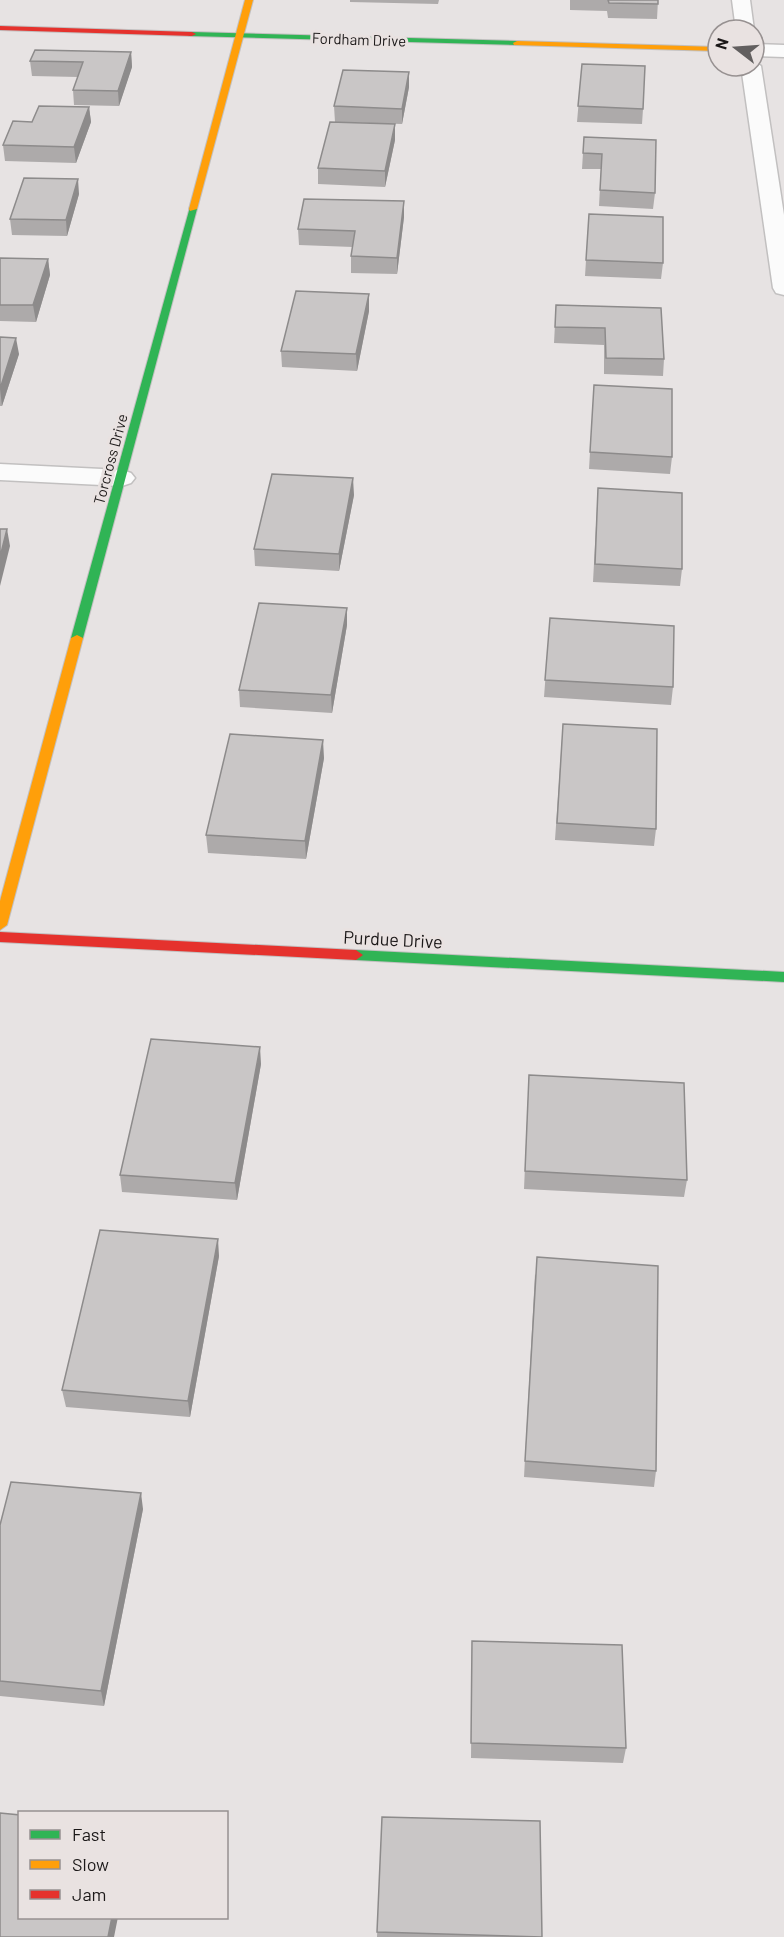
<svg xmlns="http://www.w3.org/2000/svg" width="784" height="1937" font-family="Barlow,sans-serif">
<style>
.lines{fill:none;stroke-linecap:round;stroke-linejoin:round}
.street-casing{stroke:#c2c0c0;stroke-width:3}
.fast-casing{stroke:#c2c0c0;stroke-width:2}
.slow-casing{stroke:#c2c0c0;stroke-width:2}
.jam-casing{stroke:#c2c0c0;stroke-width:2}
.street{fill:#fbfbfb;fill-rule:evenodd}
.fast{fill:#30b455;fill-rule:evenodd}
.slow{fill:#ff9f0a;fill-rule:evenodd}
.jam{fill:#e5322d;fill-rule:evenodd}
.wall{fill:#adaaaa}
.shaded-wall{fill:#8d8b8b}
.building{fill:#c9c6c6;stroke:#8d8b8b;stroke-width:1.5}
.labels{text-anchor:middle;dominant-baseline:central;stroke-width:6;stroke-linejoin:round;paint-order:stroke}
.far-street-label{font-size:15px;fill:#1b1818;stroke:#e9e2e1}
.street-label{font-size:18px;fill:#1b1818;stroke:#e9e2e1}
</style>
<rect width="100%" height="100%" fill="#e7e3e3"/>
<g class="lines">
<g class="street-casing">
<path id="street" d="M732 0H750L754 30V31L736 30Z
M754 44 784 45V57L754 56Z
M754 61 761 66 784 215V295L776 293 773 288 741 66H754Z
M0 464 122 470 131 473 135 478 131 483 122 486 0 480Z"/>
</g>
<g class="fast-casing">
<path id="fast" d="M192 32 517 41 521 43 517 45 189 36 188 34Z
M190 207 197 209 83 638 77 641 73 640 71 638Z
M356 950 784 972V982L356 960 349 955Z"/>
</g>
<g class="slow-casing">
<path id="slow" d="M245 0H253L197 209 190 211 189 209Z
M517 41 718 47V51L514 45 513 43Z
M77 635 83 638 7 925 0 930V901L71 638Z"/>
</g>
<g class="jam-casing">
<path id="jam" d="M0 26 192 32 196 34 192 36 0 30Z
M0 932 356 950 363 955 356 960 0 942Z"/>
</g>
<use href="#street" class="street"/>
<use href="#fast" class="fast"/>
<use href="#slow" class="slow"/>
<use href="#jam" class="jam"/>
</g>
<path class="wall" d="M350 0H439L438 4 350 2Z
M570 0H658L657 19 608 18 607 11 570 10Z
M131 52 132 67 119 106 74 105 73 90 78 77 32 76 30 61Z
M582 64 643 109 642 124 577 122Z
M409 72V87L402 124 335 122 334 106Z
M89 107 91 122 76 163 5 161 3 145 32 122Z
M584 137 655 193 653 209 599 206 601 169H582Z
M395 140 385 187 318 184V168Z
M79 194 67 236 12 235 10 219Z
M404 201V217L397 274 351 273V256L353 247 299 245 298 229Z
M589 214 663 263 661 279 585 276Z
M0 258 48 259 50 275 36 322 0 321Z
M369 294V311L357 371 282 367 281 351Z
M556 305 661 308 664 359 663 376 604 374V345L554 343Z
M0 337 19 354 2 406H0Z
M594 385 672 457 670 474 589 469Z
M598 488 682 569 680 586 593 582Z
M354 495 339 571 255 566 254 549Z
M550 618 673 687 671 705 544 697Z
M347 625 332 713 240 707 239 690Z
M563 724 656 829 654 846 555 840Z
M324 758 306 859 208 853 206 835Z
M261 1064 237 1200 122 1192 120 1175Z
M529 1075 687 1180 684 1197 524 1189Z
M219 1256 190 1417 66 1407 62 1390Z
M535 1274 656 1471 654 1487 524 1477Z
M143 1509 104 1706 0 1696V1525Z
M472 1641 626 1748 623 1763 471 1758Z
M382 1817 542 1937H377Z"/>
<path class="shaded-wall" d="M131 52 132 67 119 106 118 91Z
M409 72V87L402 124V109Z
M89 107 91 122 76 163 74 147Z
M395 124V140L385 187V171Z
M78 179 79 194 67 236 66 220Z
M404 201V217L397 274V258Z
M48 259 50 275 36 322 33 305Z
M369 294V311L357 371 356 354Z
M16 338 19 354 2 406 0 389Z
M353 478 354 495 339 571V554Z
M7 529 10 546 0 586V557Z
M347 608V625L332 713 331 695Z
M323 740 324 758 306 859 305 841Z
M260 1047 261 1064 237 1200 235 1183Z
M218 1239 219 1256 190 1417 188 1401Z
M141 1493 143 1509 104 1706 101 1691Z
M112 1917H118L114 1937H108Z"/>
<path class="building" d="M608 0H658V4L609 3Z
M35 50 131 52 118 91 73 90 83 62 30 61Z
M582 64 645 66 643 109 578 106Z
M343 70 409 72 402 109 334 106Z
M39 106 89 107 74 147 3 145 13 121 32 122Z
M330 122 395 124 385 171 318 168Z
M584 137 656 140 655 193 600 190 602 154 583 153Z
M24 178 78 179 66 220 10 219Z
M304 199 404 201 397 258 351 256 355 231 298 229Z
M589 214 663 217V263L586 260Z
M0 258 48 259 33 305H0Z
M296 291 369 294 356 354 281 351Z
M556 305 661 308 664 359 606 358 605 328 555 327Z
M0 337 16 338 0 389Z
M594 385 672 389V457L590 452Z
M272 474 353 478 339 554 254 549Z
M598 488 682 493V569L595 564Z
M0 529H7L0 557Z
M259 603 347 608 331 695 239 690Z
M550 618 674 626 673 687 545 680Z
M563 724 657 729 656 829 557 823Z
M230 734 323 740 305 841 206 835Z
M151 1039 260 1047 235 1183 120 1175Z
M529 1075 684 1083 687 1180 525 1171Z
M100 1230 218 1239 188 1401 62 1390Z
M537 1257 658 1266 656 1471 525 1461Z
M11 1482 141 1493 101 1691 0 1681V1525Z
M472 1641 622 1645 626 1748 471 1743Z
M0 1813 20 1815V1917H112L108 1937H0Z
M382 1817 540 1821 542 1937 377 1932Z"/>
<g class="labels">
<g class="far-street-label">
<text transform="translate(359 39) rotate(2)">Fordham Drive</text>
<text transform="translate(110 459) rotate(-75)">Torcross Drive</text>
</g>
<g class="street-label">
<text transform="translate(393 939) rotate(3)">Purdue Drive</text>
</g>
</g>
<rect x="18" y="1811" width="210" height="108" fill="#e9e2e1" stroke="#979191" stroke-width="1.5"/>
<rect x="30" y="1830" width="30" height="9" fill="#30b455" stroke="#979191" stroke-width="1.5"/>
<text x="72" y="1841" font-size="18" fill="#1b1818">Fast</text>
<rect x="30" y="1860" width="30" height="9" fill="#ff9f0a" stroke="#979191" stroke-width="1.5"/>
<text x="72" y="1871" font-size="18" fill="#1b1818">Slow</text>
<rect x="30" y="1890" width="30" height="9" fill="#e5322d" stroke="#979191" stroke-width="1.5"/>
<text x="72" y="1901" font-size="18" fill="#1b1818">Jam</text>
<g transform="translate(736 48) rotate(287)"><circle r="28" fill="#e9e2e1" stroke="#979191" stroke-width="1.5"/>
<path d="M0-4.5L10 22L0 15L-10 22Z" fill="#625f5f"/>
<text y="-9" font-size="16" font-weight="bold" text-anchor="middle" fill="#1b1818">N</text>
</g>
</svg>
